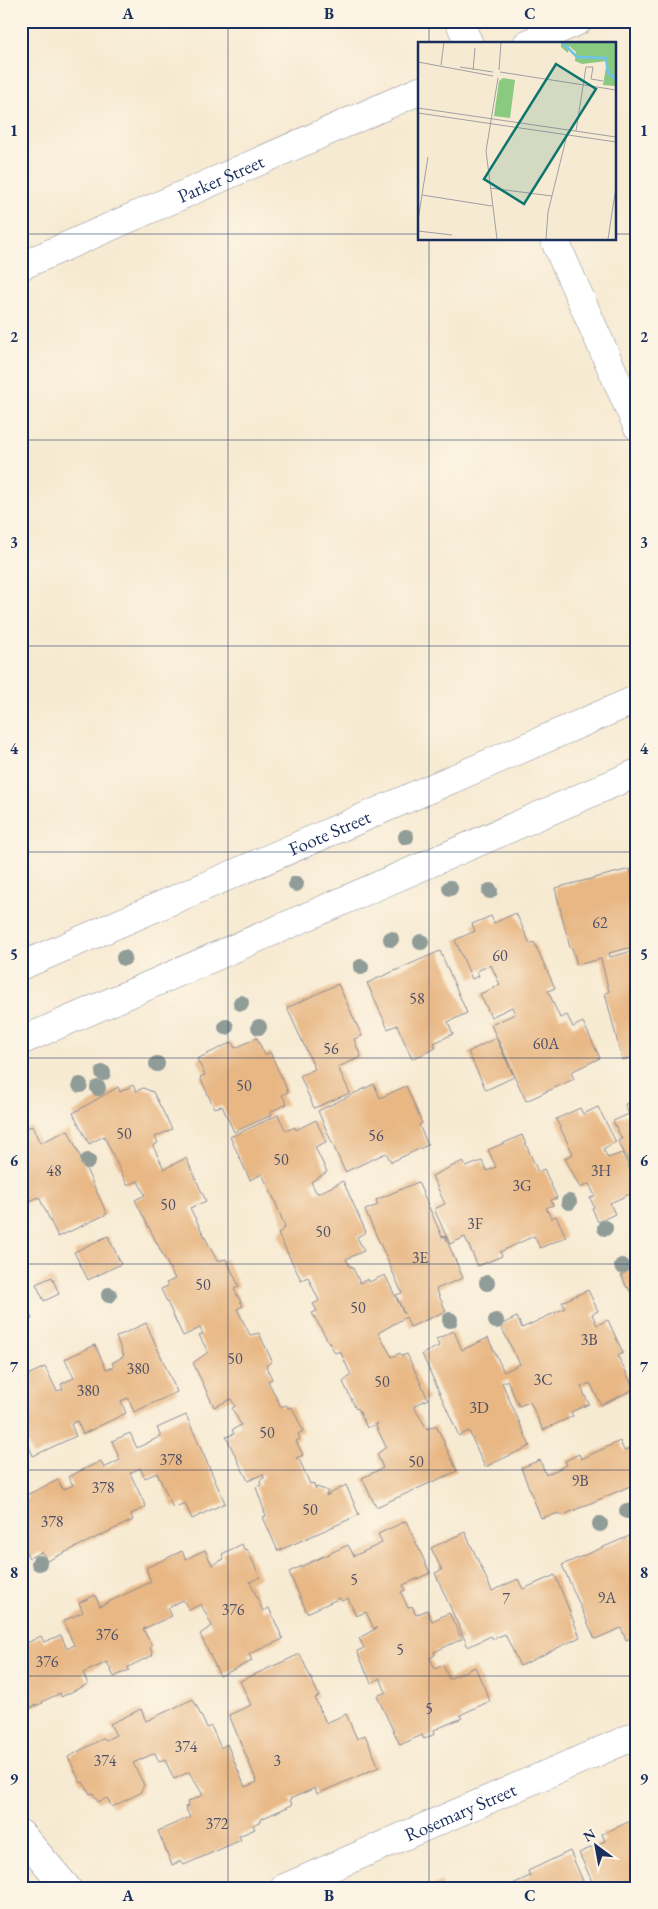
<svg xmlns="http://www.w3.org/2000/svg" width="658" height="1909" font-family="'EB Garamond',serif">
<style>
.building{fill:#e8b784}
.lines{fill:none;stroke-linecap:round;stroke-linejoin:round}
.minor-casing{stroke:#898c98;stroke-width:29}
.major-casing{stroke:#898c98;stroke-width:29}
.minor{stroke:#fff;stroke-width:28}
.major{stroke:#fff;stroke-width:28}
.tree{fill:#909c98}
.grid{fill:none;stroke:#1b2f5e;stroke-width:1;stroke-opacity:0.55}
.labels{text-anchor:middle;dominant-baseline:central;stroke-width:4;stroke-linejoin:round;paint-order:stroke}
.number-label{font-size:16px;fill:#4e5168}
.street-label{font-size:19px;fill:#1b2f5e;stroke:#fcf5e5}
.inset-river{fill:none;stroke:#6ec3eb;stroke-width:2.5}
.inset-road{fill:none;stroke:#9f9fa4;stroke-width:1}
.view{fill:#0f766e;fill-opacity:0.15;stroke:#0f766e;stroke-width:2.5}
.inset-edge{fill:none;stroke:#1b2f5e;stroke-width:2.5}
.neatline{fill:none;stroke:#1b2f5e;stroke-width:2}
.grid-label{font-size:16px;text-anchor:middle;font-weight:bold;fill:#1b2f5e}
</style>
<rect width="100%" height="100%" fill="#fcf5e5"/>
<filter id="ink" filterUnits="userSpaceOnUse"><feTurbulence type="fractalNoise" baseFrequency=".02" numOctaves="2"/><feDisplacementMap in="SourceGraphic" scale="10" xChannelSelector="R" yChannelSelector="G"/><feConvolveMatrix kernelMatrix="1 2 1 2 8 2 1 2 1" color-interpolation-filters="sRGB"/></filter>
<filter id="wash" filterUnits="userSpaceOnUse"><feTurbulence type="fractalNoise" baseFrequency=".0096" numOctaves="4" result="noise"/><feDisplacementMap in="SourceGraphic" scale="20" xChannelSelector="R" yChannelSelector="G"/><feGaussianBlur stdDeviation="1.12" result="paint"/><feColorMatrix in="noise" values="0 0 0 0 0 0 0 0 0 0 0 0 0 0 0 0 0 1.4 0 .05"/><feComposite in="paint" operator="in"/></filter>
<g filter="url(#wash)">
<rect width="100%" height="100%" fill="#f7ead2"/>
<g id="blocks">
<path class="building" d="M630 869 637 898V946L609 953 610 957 637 950V1056L622 1060 605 993 609 992 601 959 577 965 572 948H570L555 888Z
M516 913 530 944 534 942 555 988 548 991 560 1018 567 1015 573 1027 583 1022 600 1058 571 1072 574 1079 526 1101 491 1025 515 1014 512 1007 491 1017 480 994 500 985 491 965 477 971 479 976 472 979 455 940 475 931 472 924 491 916 494 923Z
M440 951 467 1013 448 1022 453 1034 434 1043 436 1048 412 1059 397 1025 388 1029 367 983Z
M338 984 362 1036 354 1039 361 1057 338 1067 350 1093 314 1108 300 1076 315 1069 287 1008Z
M257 1038 265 1055 270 1052 288 1092 282 1095 287 1104 270 1112 272 1115 234 1132 222 1106 214 1108 200 1077 205 1075 197 1059 232 1042 235 1048Z
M496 1038 514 1077 486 1090 468 1052Z
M374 1084 380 1098 406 1086 422 1123 419 1125 428 1145 391 1162 386 1153 345 1172 318 1111Z
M133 1085 136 1091 143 1088 153 1092 172 1129 155 1137 158 1143 153 1146 164 1169 186 1158 206 1201 190 1208 217 1261 226 1259 239 1286 234 1289 243 1306 237 1309 250 1335 259 1333 272 1361 266 1366 272 1379 268 1381 281 1407 286 1405 288 1408 292 1407 303 1431 298 1434 300 1439 296 1441 303 1455 296 1458 300 1461 310 1484 313 1483 316 1489 317 1487 328 1491 326 1496 346 1485 359 1515 278 1551 263 1517 266 1516 256 1487 261 1485 260 1480 264 1478 263 1474 248 1481 226 1437 234 1434 232 1430 241 1425 232 1408 235 1406 231 1399 214 1407 193 1363 208 1352 199 1335 203 1334 200 1328 183 1336 161 1289 168 1286 166 1283 175 1279 135 1200 145 1195 138 1181 127 1185 104 1136 89 1144 73 1113 118 1087 120 1092Z
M637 1098V1180L618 1140 622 1139 613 1121 629 1114 625 1104Z
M598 1107 616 1142 603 1149 608 1158 622 1153 637 1183V1191L610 1203 615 1214 598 1222 592 1208 594 1207 590 1198 595 1196 589 1184 580 1188 565 1158 573 1154 556 1119 580 1108 583 1114Z
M278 1115 286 1131 295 1127 296 1130 316 1120 326 1142 315 1147 327 1172 311 1182 316 1192 319 1193 343 1181 366 1232 357 1237 364 1251 346 1259 350 1267 352 1266 360 1283 368 1279 369 1282 385 1275 404 1314 396 1295 402 1293 365 1210 378 1205 376 1200 418 1182 442 1237 445 1236 463 1278 436 1289 446 1311 410 1327 406 1317 378 1333 392 1357 400 1353 402 1356 407 1354 428 1399 414 1406 415 1409 427 1429 436 1425 457 1471 376 1507 362 1478 383 1468 377 1454 386 1447 376 1426 378 1423 367 1428 358 1408 356 1409 343 1382 351 1375 340 1351 335 1353 312 1313 317 1311 313 1304 319 1301 308 1277 301 1280 278 1234 285 1227 275 1201 262 1174 250 1180 230 1137Z
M32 1126 40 1143 68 1130 107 1214 58 1237 39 1197 21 1205V1130Z
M522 1135 538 1172 544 1169 557 1198 551 1200 553 1205 546 1208 551 1218 556 1216 566 1237 540 1248 534 1236 500 1252 502 1256 478 1266 465 1237 450 1244 434 1209 445 1204 432 1176 463 1161 466 1167 482 1161 487 1171 496 1167 488 1150Z
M108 1236 121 1264 88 1280 74 1252Z
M637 1267V1294L635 1290 631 1293 628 1287 627 1288 621 1274Z
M21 1274 27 1287 25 1293 21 1294Z
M52 1277 59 1294 44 1301 36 1284Z
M588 1290 598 1311 592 1314 597 1325 608 1320 623 1353 618 1356 634 1389 601 1405 590 1383 581 1387 589 1404 571 1412 573 1416 543 1430 530 1402 519 1406 507 1380 502 1383 530 1446 485 1467 469 1431 459 1436 422 1354 439 1346 436 1339 454 1331 462 1350 488 1338 504 1372 520 1364 500 1325 517 1317 522 1328 565 1308 562 1302Z
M21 1296 32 1319 21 1324Z
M146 1323 177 1392 134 1412 128 1398 121 1401 126 1413 83 1434 77 1421 71 1424 76 1436 33 1456 27 1442 21 1446V1402L24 1401 21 1394V1378L45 1367 57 1391 63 1389 61 1384 74 1378 65 1359 95 1345 106 1369 114 1367 112 1363 124 1356 116 1337Z
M186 1415 225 1503 192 1519 185 1503 173 1508 157 1473 145 1478 140 1468 130 1473 146 1507 131 1514 133 1520 47 1561 42 1552 29 1558 21 1542V1503L28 1499 26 1495 58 1480 63 1490 73 1485 68 1477 101 1461 104 1468 120 1460 112 1441 130 1433 137 1448 161 1436 157 1428Z
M620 1441 624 1451 637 1445V1483L561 1516 560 1513 541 1518 521 1468 540 1460 546 1475 567 1465 565 1461 579 1454 581 1459Z
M406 1521 430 1573 403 1585 405 1590 401 1592 408 1608 412 1606 416 1615 427 1610 432 1621 449 1613 462 1639 434 1652 435 1655 430 1658 435 1669 443 1665 449 1679 475 1667 490 1701 460 1715 462 1718 434 1730 435 1734 424 1739 422 1735 400 1745 377 1696 386 1692 380 1678 371 1683 357 1651 364 1648 359 1638 377 1628 374 1629 366 1612 356 1616 348 1598 342 1601 340 1598 307 1613 289 1572 348 1545 354 1556 382 1543 378 1534Z
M465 1532 492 1591 518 1579 523 1589 555 1575 580 1637 520 1666 505 1634 493 1639 491 1636 468 1647 435 1573 442 1570 431 1548Z
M634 1534 637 1539V1635L626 1640 621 1628 595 1639 562 1565Z
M242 1544 244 1550 247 1549 260 1577 250 1582 263 1611 269 1608 283 1639 249 1654 252 1661 220 1676 200 1634 212 1626 201 1604 189 1610 183 1600 168 1608 172 1616 143 1629 152 1646 150 1647 153 1655 128 1667 129 1670 114 1677 107 1662 83 1673 88 1684 61 1697 60 1693 42 1702 43 1703 24 1710 21 1703V1631L27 1643 41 1636 44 1642 61 1635 67 1649 74 1645 63 1621 83 1612 79 1603 95 1595 100 1606 151 1582 146 1568 182 1551 186 1559 205 1550 212 1565 224 1559 222 1554Z
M300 1654 319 1696 315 1698 326 1723 346 1714 357 1739 365 1735 379 1767 317 1794 315 1788 290 1799 292 1805 261 1819V1821L253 1825 255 1829 239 1836 241 1840 184 1865 181 1861 172 1865 158 1831 190 1817 185 1807 188 1806 187 1802 203 1795 189 1772 174 1779 165 1760 159 1762 155 1753 133 1763 144 1785 140 1793 112 1807 107 1798 98 1802 93 1793 90 1794 83 1782 81 1783 68 1757 104 1738 106 1740 116 1735 110 1724 141 1709 146 1721 193 1699 207 1728 211 1726 221 1748 227 1744 245 1787 257 1782 229 1715 251 1705 240 1681Z
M635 1819 637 1883 627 1888H595L579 1853 605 1841 602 1834Z
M570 1851 586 1888H504L530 1876 528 1871Z
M441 1882 443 1888H428Z"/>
</g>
</g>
<g filter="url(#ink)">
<use href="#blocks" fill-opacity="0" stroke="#898c98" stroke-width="1"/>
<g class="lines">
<g class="minor-casing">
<g id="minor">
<path d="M459 21 469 44"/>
<path d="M554 239 637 426"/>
<path id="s1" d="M284 1888 637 1735"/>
</g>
</g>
<g class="major-casing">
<g id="major">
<path d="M527 44 578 21"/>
<path id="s2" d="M21 266 419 91"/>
<path id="s3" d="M21 966 637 699"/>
<path d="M21 1041 637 773"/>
<path d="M21 1834 67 1888"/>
</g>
</g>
<use href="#minor" class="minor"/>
<use href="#major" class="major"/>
</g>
<g class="tree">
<circle cx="406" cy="837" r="8"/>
<circle cx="296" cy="884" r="8"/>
<circle cx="450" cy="888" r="8"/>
<circle cx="490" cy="891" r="8"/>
<circle cx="391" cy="939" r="8"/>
<circle cx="421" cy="942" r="8"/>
<circle cx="124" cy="958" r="8"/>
<circle cx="361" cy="967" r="8"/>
<circle cx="241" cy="1003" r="8"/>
<circle cx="226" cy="1027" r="8"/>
<circle cx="259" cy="1027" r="8"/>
<circle cx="157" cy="1064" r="8"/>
<circle cx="103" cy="1073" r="8"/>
<circle cx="80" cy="1085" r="8"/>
<circle cx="98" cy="1088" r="8"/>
<circle cx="88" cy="1161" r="8"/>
<circle cx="569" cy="1202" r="8"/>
<circle cx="605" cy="1228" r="8"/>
<circle cx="622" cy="1266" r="8"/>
<circle cx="487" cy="1283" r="8"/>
<circle cx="109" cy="1295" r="8"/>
<circle cx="450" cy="1320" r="8"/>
<circle cx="496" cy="1321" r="8"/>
<circle cx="627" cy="1511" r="8"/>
<circle cx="600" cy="1524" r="8"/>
<circle cx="39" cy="1563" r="8"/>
</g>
</g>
<path class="grid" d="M228 21V1888M429 21V44M21 234H419M614 234H637M429 239V1888M21 440H637M21 646H637M21 852H637M21 1058H637M21 1264H637M21 1470H637M21 1676H637"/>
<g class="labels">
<g class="number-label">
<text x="600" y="922">62</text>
<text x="500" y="955">60</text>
<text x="417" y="998">58</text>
<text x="546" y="1043">60A</text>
<text x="331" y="1048">56</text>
<text x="244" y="1085">50</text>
<text x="124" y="1133">50</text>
<text x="376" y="1135">56</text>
<text x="281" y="1159">50</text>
<text x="54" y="1170">48</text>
<text x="601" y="1170">3H</text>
<text x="522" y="1185">3G</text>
<text x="168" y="1204">50</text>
<text x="475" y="1223">3F</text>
<text x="323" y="1231">50</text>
<text x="420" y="1257">3E</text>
<text x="203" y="1284">50</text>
<text x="358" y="1307">50</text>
<text x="589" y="1339">3B</text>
<text x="235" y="1358">50</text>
<text x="138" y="1368">380</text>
<text x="543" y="1379">3C</text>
<text x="382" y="1381">50</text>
<text x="88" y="1390">380</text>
<text x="479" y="1407">3D</text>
<text x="267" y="1432">50</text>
<text x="171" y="1459">378</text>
<text x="416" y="1461">50</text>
<text x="580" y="1480">9B</text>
<text x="103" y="1487">378</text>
<text x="310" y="1509">50</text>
<text x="52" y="1521">378</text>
<text x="354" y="1579">5</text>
<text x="607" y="1597">9A</text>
<text x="506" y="1598">7</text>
<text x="233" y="1609">376</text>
<text x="107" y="1634">376</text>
<text x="400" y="1649">5</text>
<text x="47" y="1661">376</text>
<text x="429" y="1708">5</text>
<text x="186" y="1746">374</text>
<text x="105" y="1760">374</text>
<text x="277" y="1760">3</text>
<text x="217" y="1823">372</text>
</g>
<g class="street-label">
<text stroke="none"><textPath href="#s2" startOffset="218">Parker Street</textPath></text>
<text stroke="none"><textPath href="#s3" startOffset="336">Foote Street</textPath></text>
<text stroke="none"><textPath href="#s1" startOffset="192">Rosemary Street</textPath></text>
</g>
</g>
<g transform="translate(418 42)">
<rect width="198" height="198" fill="#f7ead2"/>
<path d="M143 0 197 1V44L185 43 189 19 164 22 157 19 158 10 151 4 150 11 143 5ZM85 36 97 38 92 76 76 74 81 39Z" fill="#8ac980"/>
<path class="inset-river" d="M144 0 159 15 188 16 190 31 198 37"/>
<path class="inset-road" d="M0 20 75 34M23 23 26 0M42 25 75 30M55 28 57 6M81 28 83 0M82 30 198 48M0 66 198 95M0 71 198 100M158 89 168 25H175L173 37 185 39M72 146 134 154M4 153 74 164M0 178 10 115M0 189 34 193M79 197 68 109 80 36M128 197 130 170 149 93M190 197 198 145"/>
<path class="view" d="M138 22 178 47 106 162 66 137Z"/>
<rect width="198" height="198" class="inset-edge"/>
</g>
<rect width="658" height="1909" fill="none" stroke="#fcf5e5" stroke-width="55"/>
<g transform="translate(596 1846) rotate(328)" stroke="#fcf5e5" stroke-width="4" paint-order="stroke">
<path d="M0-4L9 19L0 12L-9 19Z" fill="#1b2f5e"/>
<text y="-8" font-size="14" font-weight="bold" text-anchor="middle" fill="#1b2f5e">N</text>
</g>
<rect x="28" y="28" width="602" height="1854" class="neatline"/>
<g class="grid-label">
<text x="128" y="19">A</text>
<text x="329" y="19">B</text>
<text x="530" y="19">C</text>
<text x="14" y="136">1</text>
<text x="644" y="136">1</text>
<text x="14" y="342">2</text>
<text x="644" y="342">2</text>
<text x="14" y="548">3</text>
<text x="644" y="548">3</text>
<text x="14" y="754">4</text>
<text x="644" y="754">4</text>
<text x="14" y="960">5</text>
<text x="644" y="960">5</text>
<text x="14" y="1166">6</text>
<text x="644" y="1166">6</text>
<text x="14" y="1372">7</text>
<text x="644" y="1372">7</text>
<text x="14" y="1578">8</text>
<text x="644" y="1578">8</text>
<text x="14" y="1784">9</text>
<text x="644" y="1784">9</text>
<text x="128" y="1901">A</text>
<text x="329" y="1901">B</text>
<text x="530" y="1901">C</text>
</g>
</svg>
